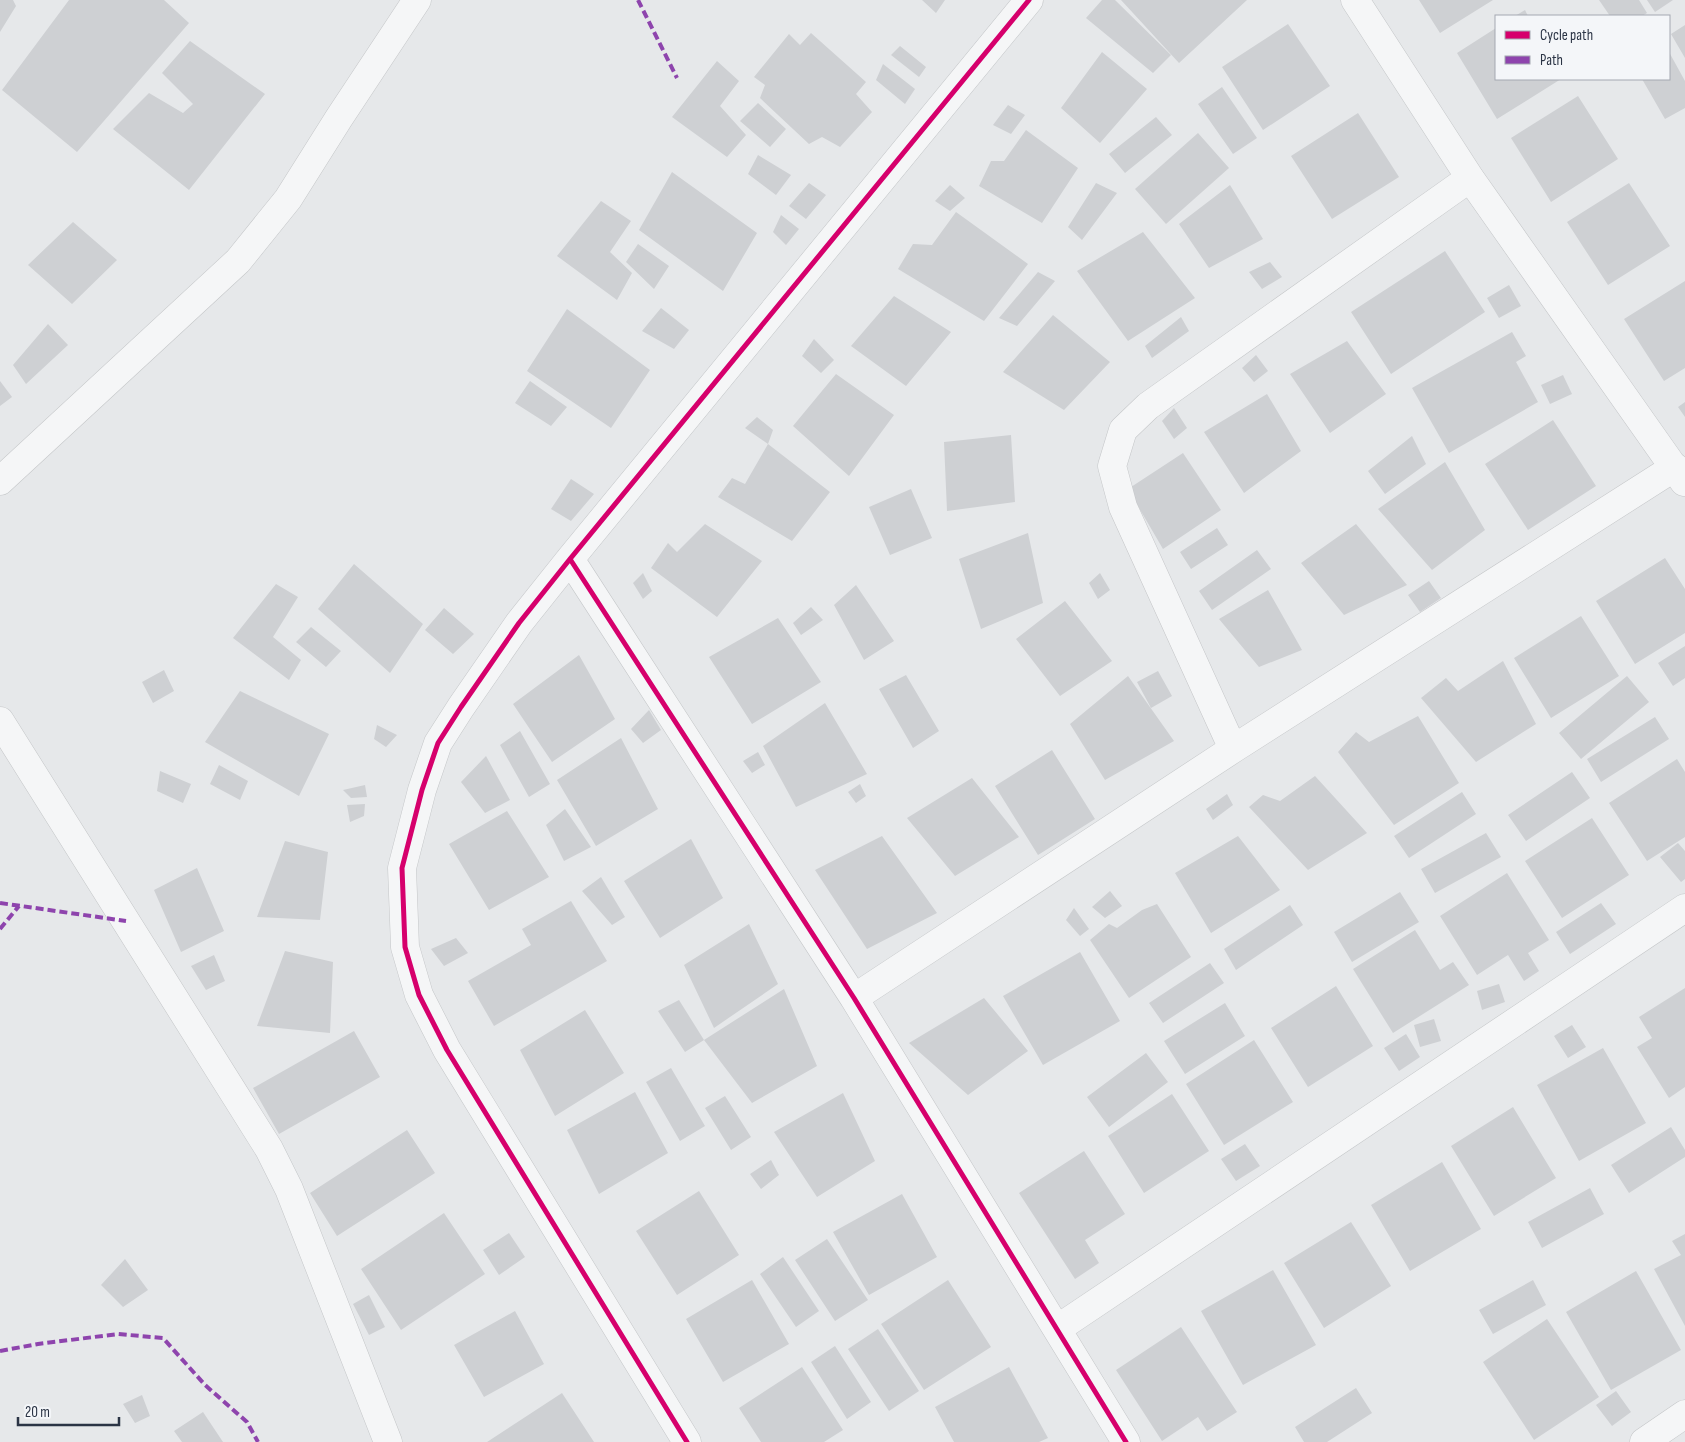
<svg xmlns="http://www.w3.org/2000/svg" width="1685" height="1442" font-family="'Sofia Sans Condensed',sans-serif">
<style>
.building{fill:#ced0d3}
.lines{fill:none;stroke-linecap:round;stroke-linejoin:round}
.minor-casing{stroke:#c4c6c8;stroke-width:29}
.minor{stroke:#f5f6f7;stroke-width:28}
.quiet{stroke:#8e44ad;stroke-width:4;stroke-dasharray:8 4;stroke-linecap:butt}
.cycleway-casing{stroke:#f4f6f9;stroke-width:8}
.cycleway{stroke:#d6006c;stroke-width:5}
</style>
<rect width="100%" height="100%" fill="#e6e8ea"/>
<path class="building" d="M0 0H13L16 6 0 32Z
M69 0H164L189 23 77 152 2 90Z
M922 0H945L936 13Z
M1102 0H1115L1171 55 1153 73 1086 18Z
M1121 0H1247L1179 63Z
M1419 0H1493L1440 33Z
M1599 0H1639L1647 13 1642 16H1610Z
M1647 0H1673L1655 12Z
M1525 10 1528 16H1515Z
M1288 24 1330 86 1263 130 1222 67Z
M1685 25V58L1671 34Z
M1496 28V79H1561L1497 119 1457 53Z
M811 33 866 82 856 94 872 112 840 147 822 137 809 144 760 98 765 85 754 77 789 34 800 45Z
M190 41 265 94 189 190 113 129 149 93 183 113 193 104 162 73Z
M900 46 926 67 919 77 891 55Z
M1102 52 1147 89 1100 143 1061 108Z
M1669 52 1685 81V108L1665 119 1642 79H1669Z
M717 61 739 81 720 106 746 135 727 157 672 117Z
M883 64 915 89 905 104 876 80Z
M1222 87 1257 138 1233 154 1198 104Z
M1578 96 1618 159 1551 202 1511 138Z
M758 103 786 129 770 147 740 121Z
M1008 105 1025 115 1011 134 993 125Z
M1358 113 1399 177 1332 219 1291 156Z
M1156 117 1172 135 1125 173 1109 154Z
M1026 130 1078 168 1042 223 979 186 991 161H1004Z
M1198 133 1229 168 1166 224 1135 189Z
M758 155 791 175 776 195 748 174Z
M672 172 757 233 723 291 639 230Z
M809 183 826 195 806 219 789 206Z
M1096 183 1117 193 1082 240 1068 227Z
M1629 183 1670 246 1608 285 1567 222Z
M950 185 965 198 950 211 935 201Z
M1230 185 1263 239 1209 268 1179 224Z
M601 201 631 221 610 252 632 273 617 300 557 256Z
M956 212 1028 264 984 321 898 269 913 244 932 245Z
M781 215 799 229 786 245 773 232Z
M73 222 117 260 72 304 28 265Z
M1143 232 1195 298 1128 341 1077 271Z
M638 244 669 266 654 289 626 262Z
M1445 251 1485 312 1391 374 1351 312Z
M1270 262 1282 277 1262 289 1249 272Z
M1038 272 1055 281 1017 326 999 318Z
M1685 281V368L1664 381 1624 319Z
M1509 285 1521 306 1499 318 1487 298Z
M894 296 951 332 906 386 851 346Z
M661 308 689 330 674 349 642 331Z
M567 309 650 370 611 428 527 371Z
M1053 315 1110 362 1064 410 1003 372Z
M1181 317 1189 331 1152 358 1145 346Z
M48 324 68 345 26 384 13 365Z
M1512 332 1526 356 1516 362 1538 402 1449 453 1412 388Z
M814 339 834 360 821 373 802 356Z
M1347 341 1386 394 1330 433 1290 374Z
M1256 355 1268 371 1254 382 1242 368Z
M836 374 894 415 849 476 793 426Z
M1563 375 1572 394 1550 404 1541 385Z
M0 381 12 397 0 406Z
M530 381 567 407 551 426 515 403Z
M1267 394 1301 451 1244 493 1204 432Z
M1685 402V417L1678 407Z
M1174 408 1187 428 1174 439 1162 421Z
M757 417 773 430 768 444 745 428Z
M1553 420 1596 486 1528 530 1485 464Z
M1011 435 1015 502 947 511 944 442Z
M1412 436 1426 464 1385 494 1368 471Z
M768 444 830 492 792 541 718 497 732 478 745 484Z
M1183 453 1221 510 1163 549 1128 489Z
M1445 462 1485 530 1432 570 1378 509Z
M571 479 594 494 571 521 551 509Z
M911 489 932 538 890 555 869 507Z
M705 524 762 561 717 617 651 568 668 543 677 552Z
M1356 524 1407 585 1344 615 1301 563Z
M1217 528 1228 545 1191 569 1180 552Z
M1028 533 1043 603 981 629 959 559Z
M1257 550 1271 569 1212 610 1199 591Z
M1665 558 1685 589V633L1635 664 1596 601Z
M354 564 423 624 390 673 318 609Z
M643 573 652 591 643 599 633 583Z
M1100 573 1110 590 1098 599 1089 583Z
M1429 581 1441 598 1420 612 1408 595Z
M276 584 298 597 273 637 301 660 289 680 233 638Z
M856 585 894 641 864 660 834 605Z
M1268 590 1302 650 1259 667 1219 619Z
M1065 601 1112 661 1060 696 1016 639Z
M811 607 823 620 801 635 793 623Z
M444 608 474 634 453 654 425 630Z
M1581 616 1619 676 1551 718 1514 658Z
M778 618 821 682 752 724 709 657Z
M311 627 341 651 326 667 296 642Z
M1685 646V678L1673 686 1658 663Z
M579 655 615 719 552 762 513 704Z
M1503 661 1536 724 1476 762 1421 698 1446 678 1458 691Z
M164 670 174 691 153 703 142 682Z
M1158 671 1172 696 1151 708 1137 682Z
M906 675 939 731 913 748 879 689Z
M1128 676 1174 741 1105 780 1070 724Z
M1627 676 1649 702 1581 759 1559 733Z
M240 691 329 734 299 796 205 742Z
M825 703 867 774 796 807 763 746Z
M649 710 661 730 643 743 631 729Z
M1418 716 1459 783 1394 825 1338 752 1356 732 1369 742Z
M1655 717 1669 739 1601 782 1587 759Z
M377 725 397 735 386 747 374 739Z
M520 731 550 784 529 797 500 745Z
M621 738 658 809 596 846 557 780Z
M1052 750 1095 819 1038 855 995 786Z
M758 752 765 765 752 773 743 761Z
M486 756 510 800 485 813 461 782Z
M1677 759 1685 772V837L1647 861 1609 803Z
M219 765 248 781 240 800 210 784Z
M160 771 191 784 183 803 157 791Z
M1572 772 1590 798 1526 841 1508 815Z
M1315 776 1367 833 1308 870 1249 807 1263 795 1280 801Z
M972 778 1019 837 955 876 907 818Z
M860 784 866 796 856 803 848 792Z
M365 785 367 797 351 798 343 790Z
M1462 792 1476 814 1409 858 1394 836Z
M1227 794 1233 805 1213 820 1206 809Z
M365 804 364 816 350 822 347 805Z
M565 809 591 847 564 861 546 825Z
M507 811 549 877 489 910 449 844Z
M1592 818 1629 875 1562 918 1525 861Z
M1486 833 1501 857 1435 893 1421 869Z
M882 836 937 913 867 949 815 870Z
M1238 836 1280 890 1211 933 1175 873Z
M691 839 723 898 660 938 624 881Z
M285 841 328 852 320 920 257 917Z
M1678 843 1685 851V879L1681 882 1660 857Z
M197 868 224 931 181 952 154 890Z
M1507 873 1549 940 1528 953 1539 971 1524 981 1508 955 1477 975 1440 916Z
M601 877 625 917 612 925 582 891Z
M1110 891 1122 906 1105 918 1092 907Z
M1400 892 1419 922 1352 962 1334 932Z
M571 901 607 961 494 1026 468 981 531 945 522 929Z
M1601 903 1616 924 1570 954 1556 932Z
M1157 904 1191 957 1129 998 1090 940 1109 924 1117 928 1142 910Z
M1290 905 1303 925 1236 970 1224 949Z
M1074 908 1089 929 1080 936 1066 920Z
M749 924 778 984 714 1028 684 965Z
M1415 930 1440 970 1453 962 1469 985 1393 1033 1353 969Z
M456 938 468 953 444 966 431 949Z
M285 951 333 962 330 1033 257 1026Z
M1080 952 1120 1021 1043 1065 1003 996Z
M214 955 225 981 206 990 191 966Z
M1210 963 1224 983 1163 1023 1149 1003Z
M1499 984 1505 1002 1482 1010 1477 991Z
M1336 986 1373 1046 1308 1087 1271 1028Z
M1685 988V1087L1669 1098 1637 1047 1652 1038 1639 1017Z
M784 989 817 1066 752 1103 704 1040Z
M984 998 1028 1051 968 1095 909 1043Z
M679 1000 704 1040 685 1052 658 1011Z
M1225 1003 1245 1036 1185 1074 1164 1041Z
M585 1010 624 1073 555 1116 520 1050Z
M1434 1019 1441 1041 1420 1047 1414 1025Z
M1572 1025 1586 1047 1568 1058 1554 1036Z
M354 1031 380 1077 279 1134 253 1088Z
M1406 1034 1420 1057 1399 1071 1384 1048Z
M1254 1040 1293 1102 1224 1145 1186 1084Z
M1603 1048 1646 1123 1579 1161 1537 1085Z
M1146 1053 1168 1082 1109 1127 1087 1097Z
M671 1068 705 1126 680 1141 646 1082Z
M635 1092 668 1153 599 1194 567 1130Z
M843 1093 875 1161 817 1197 774 1132Z
M1172 1094 1209 1151 1144 1193 1108 1136Z
M725 1096 751 1137 731 1150 705 1108Z
M1513 1107 1556 1178 1494 1216 1451 1146Z
M1671 1127 1685 1150V1157L1629 1193 1611 1165Z
M407 1130 435 1173 337 1236 310 1193Z
M1245 1144 1260 1166 1236 1181 1221 1159Z
M1084 1151 1125 1214 1085 1240 1099 1263 1075 1279 1019 1193Z
M771 1160 779 1175 761 1189 750 1174Z
M1442 1162 1481 1229 1410 1271 1371 1205Z
M1590 1188 1604 1214 1542 1248 1528 1222Z
M699 1191 739 1255 677 1295 636 1231Z
M902 1194 937 1257 869 1295 833 1232Z
M444 1213 485 1274 401 1330 361 1269Z
M1351 1222 1391 1286 1324 1328 1284 1263Z
M509 1233 525 1257 499 1275 483 1250Z
M1685 1234V1326L1654 1269 1681 1255 1672 1241Z
M827 1239 868 1300 835 1321 795 1260Z
M783 1257 819 1311 796 1327 760 1274Z
M125 1259 148 1290 123 1307 101 1285Z
M1273 1270 1316 1345 1243 1385 1201 1311Z
M1636 1271 1681 1350 1611 1390 1566 1312Z
M752 1280 789 1344 723 1382 686 1319Z
M948 1280 991 1347 924 1390 881 1324Z
M1533 1280 1546 1305 1493 1334 1479 1310Z
M369 1295 385 1327 369 1335 353 1304Z
M515 1311 544 1364 484 1397 454 1345Z
M1547 1319 1599 1397 1534 1440 1483 1362Z
M1181 1327 1237 1412 1207 1431 1198 1417 1162 1441 1116 1370Z
M878 1329 919 1391 889 1411 848 1349Z
M835 1346 871 1402 847 1419 811 1362Z
M802 1367 843 1430 824 1442H761L739 1408Z
M1009 1367 1048 1438 1039 1442H954L935 1407Z
M1356 1388 1372 1413 1327 1442H1304L1295 1427Z
M1616 1391 1631 1412 1612 1426 1596 1405Z
M562 1393 594 1442H487Z
M142 1395 150 1416 135 1423 123 1404Z
M203 1412 223 1442H182L174 1431Z"/>
<g class="lines">
<g class="minor-casing">
<path id="minor" d="M1355 0 1470 178 1684 482
M0 481 238 261 288 199 339 118 417 0
M570 559 854 998 1126 1442
M0 721 269 1149 289 1189 388 1442
M1233 749 1123 507 1112 466 1123 430 1148 406 1470 178
M854 998 1233 749 1675 467
M1057 1329 1685 908
M687 1442 447 1050 419 995 405 947 402 868 422 790 438 743 461 707 519 623 570 559 1029 0
M1644 1442 1685 1414"/>
</g>
<use href="#minor" class="minor"/>
<path class="quiet" d="M638 0 677 78
M0 903 126 921
M0 929 19 906
M0 1351 38 1344 118 1334 163 1338 205 1385 247 1422 258 1442"/>
<g class="cycleway-casing">
<path id="cycleway" d="M570 559 854 998 1126 1442
M687 1442 447 1050 419 995 405 947 402 868 422 790 438 743 461 707 519 623 570 559 1029 0"/>
</g>
<use href="#cycleway" class="cycleway"/>
</g>
<rect x="1495" y="15" width="175" height="65" fill="#f4f6f9" stroke="#a4a8b1"/>
<rect x="1505" y="31" width="25" height="8" fill="#d6006c" stroke="#a4a8b1"/>
<text x="1540" y="40" font-size="15" fill="#2b3445">Cycle path</text>
<rect x="1505" y="56" width="25" height="8" fill="#8e44ad" stroke="#a4a8b1"/>
<text x="1540" y="65" font-size="15" fill="#2b3445">Path</text>
<path d="M18 1417v8h101v-8" fill="none" stroke="#2b3445" stroke-width="2.5"/>
<text x="25" y="1417" font-size="15" fill="#2b3445" stroke="#f4f6f9" stroke-width="4" paint-order="stroke">20 m</text>
</svg>
